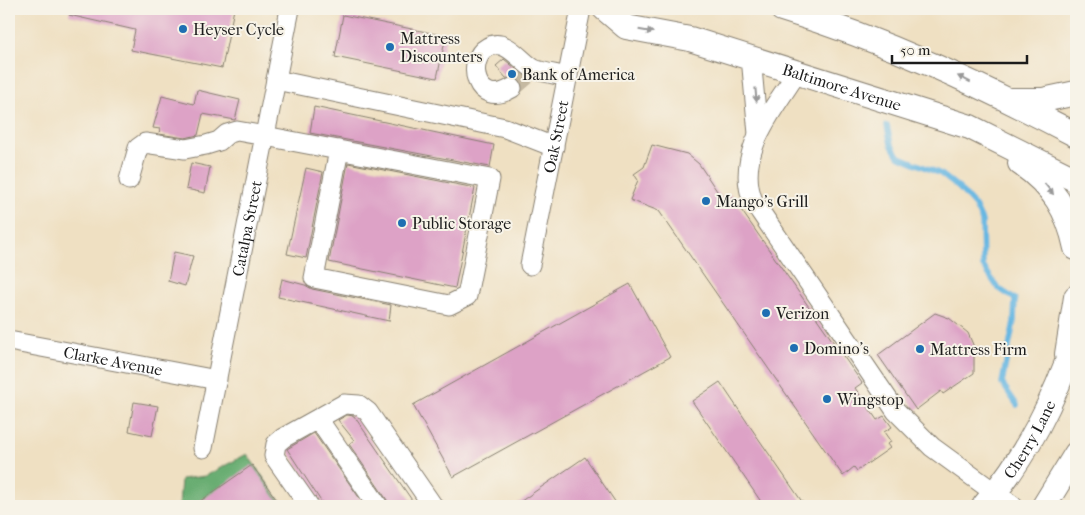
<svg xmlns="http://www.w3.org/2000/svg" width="1085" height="515" font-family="'IM FELL French Canon',serif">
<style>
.forest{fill:#69ad72;stroke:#426447}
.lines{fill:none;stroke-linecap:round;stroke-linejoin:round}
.stream{stroke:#67b7e2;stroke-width:5.5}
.building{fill:#dda2c6}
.minor-tunnel{stroke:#c5b9a1;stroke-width:19;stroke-dasharray:19 9;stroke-linecap:butt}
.minor-casing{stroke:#867e6f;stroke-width:21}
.major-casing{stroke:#867e6f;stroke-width:26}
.minor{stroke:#fff;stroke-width:19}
.major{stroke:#fff;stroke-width:24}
.oneway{fill:#999}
.poi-dot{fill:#1f6fb2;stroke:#f7f3e8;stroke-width:2}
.labels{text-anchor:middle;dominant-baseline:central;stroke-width:4;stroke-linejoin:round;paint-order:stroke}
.poi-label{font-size:16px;fill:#1c1c1c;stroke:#f7f3e8;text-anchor:start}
.street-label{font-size:16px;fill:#1c1c1c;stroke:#f7f3e8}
</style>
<rect width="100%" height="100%" fill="#f7f3e8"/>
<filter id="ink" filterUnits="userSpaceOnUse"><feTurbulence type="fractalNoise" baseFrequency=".02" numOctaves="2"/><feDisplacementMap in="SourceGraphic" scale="10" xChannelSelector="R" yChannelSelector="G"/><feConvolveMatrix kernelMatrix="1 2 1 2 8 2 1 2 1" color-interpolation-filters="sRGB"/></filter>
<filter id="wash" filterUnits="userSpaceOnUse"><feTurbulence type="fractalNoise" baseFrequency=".0096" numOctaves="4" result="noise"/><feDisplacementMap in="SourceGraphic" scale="20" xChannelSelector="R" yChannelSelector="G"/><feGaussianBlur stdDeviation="1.12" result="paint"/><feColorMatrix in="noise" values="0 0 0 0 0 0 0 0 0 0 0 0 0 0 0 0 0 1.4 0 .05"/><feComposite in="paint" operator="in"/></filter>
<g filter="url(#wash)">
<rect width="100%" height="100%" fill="#efe0c2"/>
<path class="forest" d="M247 454 283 506H179L181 479 205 476Z"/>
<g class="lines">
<path class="stream" d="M887 126 891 144 898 156 941 174 959 188 975 206 982 221 983 266 998 288 1015 299 1014 321 1002 383 1017 405"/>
</g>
<g id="blocks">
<path class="building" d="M70 9H234L222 68 131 50 135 30 69 15Z
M343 15 446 36 437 78 335 57Z
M504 59 521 73 528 83 523 87 518 79 506 78 496 66Z
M197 90 240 100 235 120 203 114 198 135 185 138 159 134 160 129 153 128 162 96 194 104Z
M314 107 494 145 490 167 310 133Z
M652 145 687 154 699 164 723 200 730 194 862 383 855 388 877 420 884 416 892 427 884 432 891 442 887 444 890 448 857 471 854 467 843 476 659 211 630 200 638 180 634 174 644 167Z
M191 163 210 167 205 193 186 189Z
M348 163 475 188 455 288 329 262Z
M306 168 323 172 306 258 287 254Z
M174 252 193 256 185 286 168 281Z
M282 279 305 285 312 289 391 305 389 321 278 297Z
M630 284 670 357 453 477 413 405Z
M935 313 949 318 968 333 974 347V373L943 394 941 391 916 410 878 355Z
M720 382 749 425 805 506H764L692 401Z
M134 402 158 406 152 436 129 431Z
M347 415 354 416 416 506H389L387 500 349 444 354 440 338 420Z
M314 433 365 506H324L287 449Z
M585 457 618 506H514Z
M252 465 281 506H193Z"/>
</g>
</g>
<g filter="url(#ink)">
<use href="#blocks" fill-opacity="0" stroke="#867e6f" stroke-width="1"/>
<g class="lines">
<path class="minor-tunnel" d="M512 88 527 75"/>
<g class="minor-casing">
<g id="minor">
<path d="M751 57 758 134"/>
<path d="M798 71C774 109 734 154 753 201L896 411 932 447 1013 506"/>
<path d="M276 80 505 128 554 147"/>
<path d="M512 88C476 110 464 60 488 47 506 37 521 62 534 69 543 73 557 74 568 77"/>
<path d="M129 180 138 148 145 143 185 149 206 145 219 141 227 134 237 131 265 136 490 179 467 296 449 305 314 278 339 150"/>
<path id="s1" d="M530 265 581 9"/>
<path id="s2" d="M9 341 217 380"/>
<path d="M318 419 378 506"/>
<path id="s3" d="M203 448 290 9"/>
<path d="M309 506 274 456 276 444 283 438 344 404 359 405 368 412 433 506"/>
</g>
</g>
<g class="major-casing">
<g id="major">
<path id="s4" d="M605 9 626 27 690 39 970 127 1076 180"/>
<path d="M782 9C885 40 981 85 1076 135"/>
<path d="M1012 100H1043L1076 93"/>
<path d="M1020 163C1053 186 1068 210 1076 248"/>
<path d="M1067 354 1076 297"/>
<path id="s5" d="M984 506C1027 456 1054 400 1076 338"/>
<path d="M1044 506 1076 454"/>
</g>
</g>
<use href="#minor" class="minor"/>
<use href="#major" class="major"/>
</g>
<defs><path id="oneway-solid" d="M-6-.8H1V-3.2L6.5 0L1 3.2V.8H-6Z" transform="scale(1.25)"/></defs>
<g class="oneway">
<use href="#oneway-solid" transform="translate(646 31) rotate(10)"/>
<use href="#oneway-solid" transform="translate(964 79) rotate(-154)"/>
<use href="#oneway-solid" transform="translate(756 95) rotate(85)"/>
<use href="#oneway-solid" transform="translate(1049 189) rotate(51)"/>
</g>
</g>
<g class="poi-dot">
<circle cx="183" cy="29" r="5"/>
<circle cx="390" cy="47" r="5"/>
<circle cx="512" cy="74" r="5"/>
<circle cx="706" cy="201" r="5"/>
<circle cx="402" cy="223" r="5"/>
<circle cx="766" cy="313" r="5"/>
<circle cx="794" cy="348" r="5"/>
<circle cx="920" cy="349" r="5"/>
<circle cx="827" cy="399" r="5"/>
</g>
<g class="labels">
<g class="poi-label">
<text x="193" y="29">Heyser Cycle</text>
<text x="400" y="38">Mattress<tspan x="400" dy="18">Discounters</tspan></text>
<text x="522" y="74">Bank of America</text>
<text x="716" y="201">Mango's Grill</text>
<text x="412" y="223">Public Storage</text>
<text x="776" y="313">Verizon</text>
<text x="804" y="348">Domino's</text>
<text x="930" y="349">Mattress Firm</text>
<text x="837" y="399">Wingstop</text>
</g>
<g class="street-label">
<text stroke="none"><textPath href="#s4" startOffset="252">Baltimore Avenue</textPath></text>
<text stroke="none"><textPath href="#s1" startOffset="131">Oak Street</textPath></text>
<text stroke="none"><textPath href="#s3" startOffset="224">Catalpa Street</textPath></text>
<text stroke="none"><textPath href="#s2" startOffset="106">Clarke Avenue</textPath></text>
<text stroke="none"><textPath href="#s5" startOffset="81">Cherry Lane</textPath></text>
</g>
</g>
<rect width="1085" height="515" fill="none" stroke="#f7f3e8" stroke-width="30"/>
<path d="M892 55v8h135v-8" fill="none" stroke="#1c1c1c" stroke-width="2.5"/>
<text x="900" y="55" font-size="15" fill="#1c1c1c" stroke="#f7f3e8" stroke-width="4" paint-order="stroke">50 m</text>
</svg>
